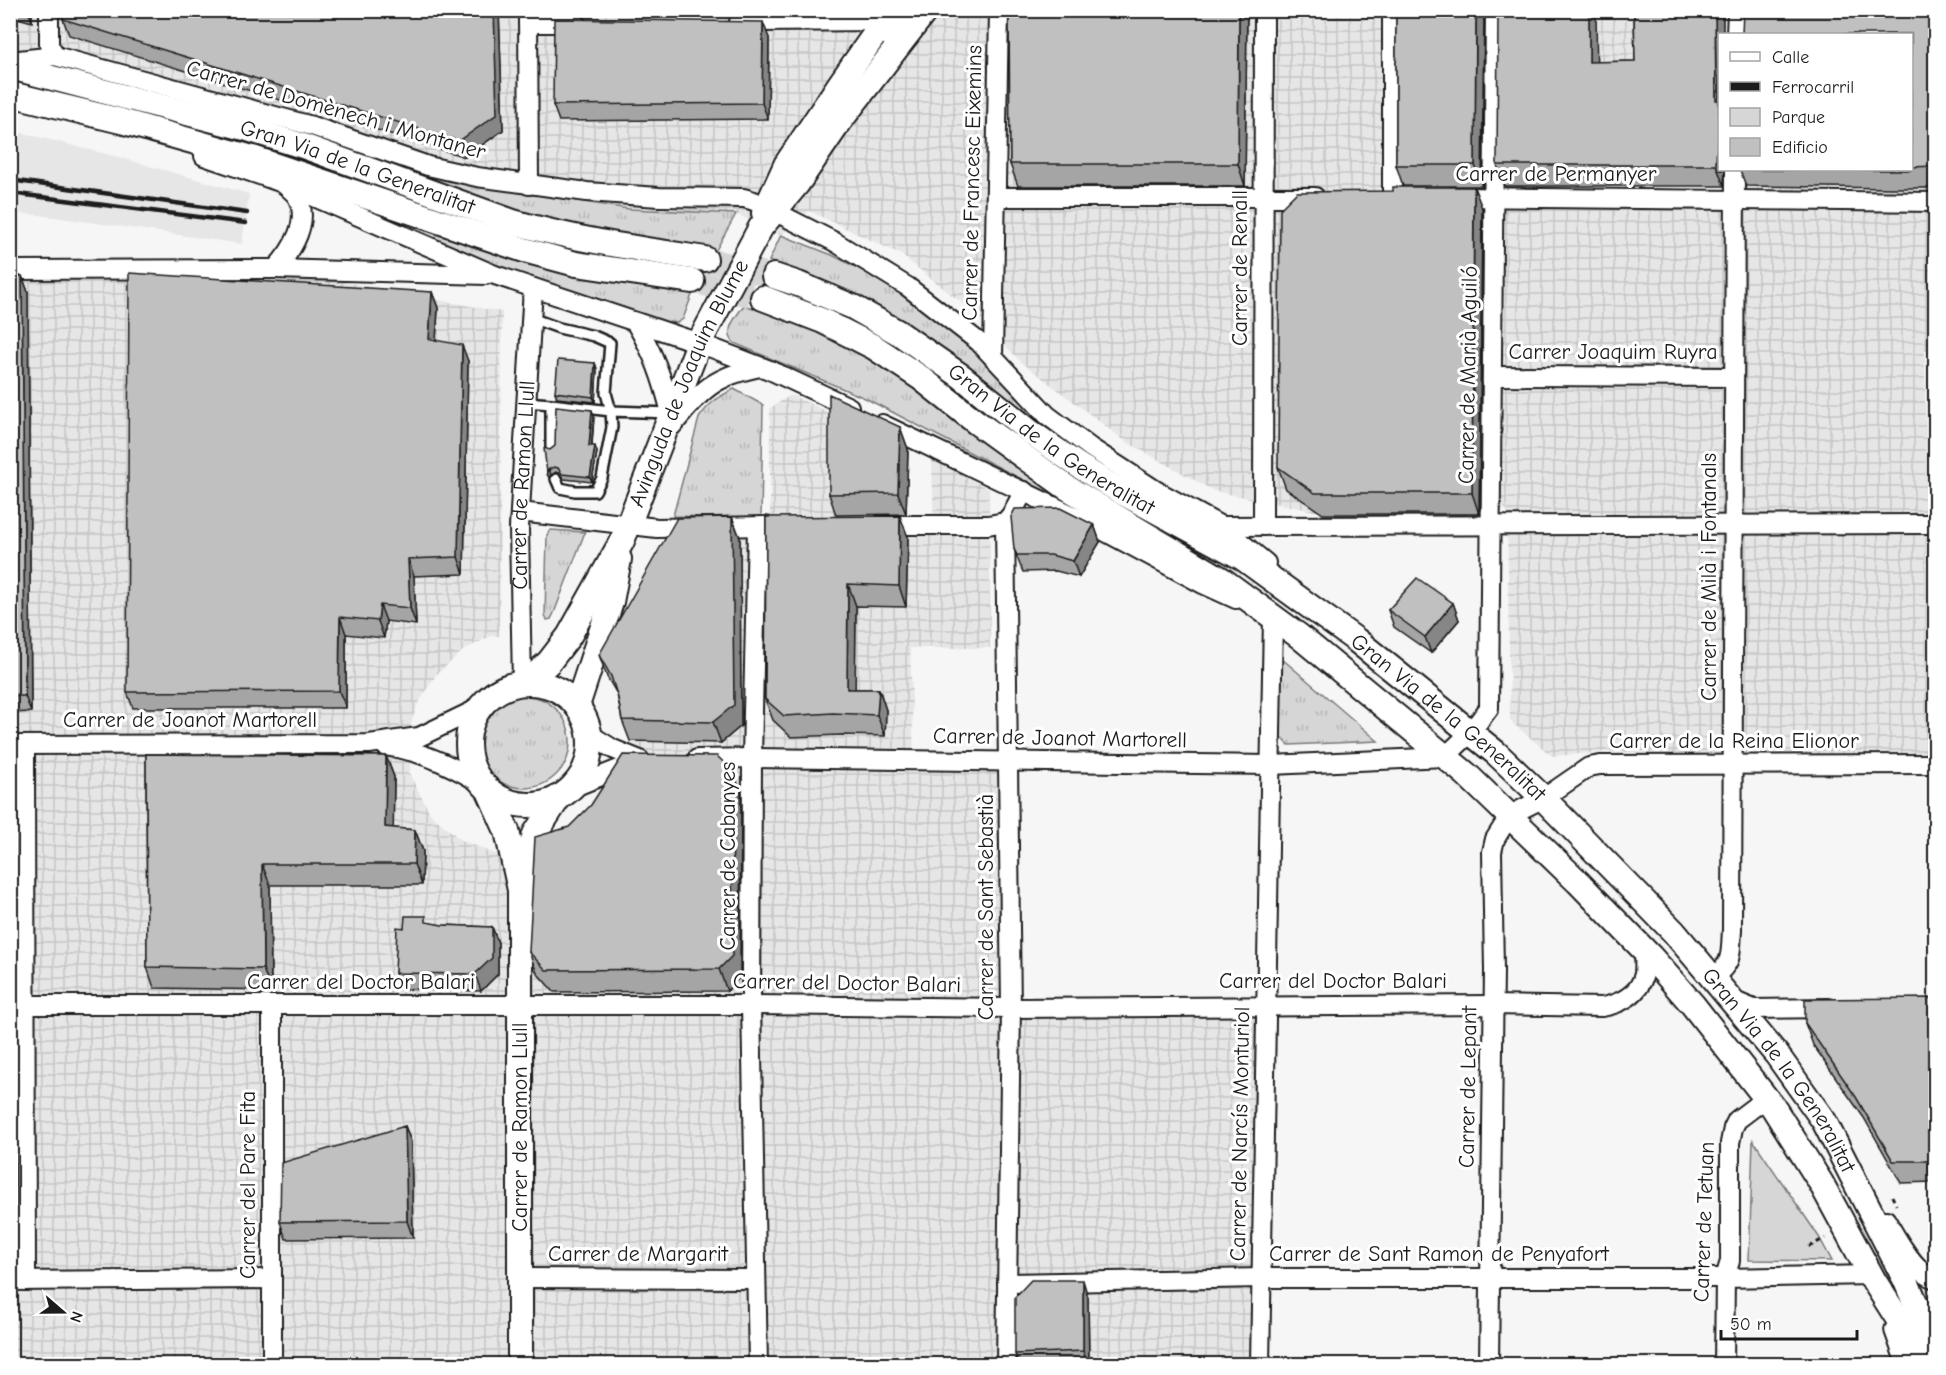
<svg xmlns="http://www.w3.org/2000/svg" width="1946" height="1375" font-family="'Comic Neue',sans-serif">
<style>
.built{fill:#e6e6e6}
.industrial{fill:url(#industrial-grid)}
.grass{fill:url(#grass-tufts);stroke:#797979;stroke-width:1.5}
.park{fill:#d6d6d6;stroke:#797979;stroke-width:1.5}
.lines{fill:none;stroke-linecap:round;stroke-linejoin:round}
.secondary-tunnel{stroke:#d5d5d5;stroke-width:24;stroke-dasharray:24 12;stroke-linecap:butt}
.lane-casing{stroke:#1c1c1c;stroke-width:14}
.street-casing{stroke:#1c1c1c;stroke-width:22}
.secondary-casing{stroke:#1c1c1c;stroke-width:28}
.path{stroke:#1c1c1c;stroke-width:3;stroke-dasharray:4.5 4.5;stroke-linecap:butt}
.lane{stroke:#fff;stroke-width:9}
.street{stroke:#fff;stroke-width:18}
.secondary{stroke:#fff;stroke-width:24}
.rail{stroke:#1c1c1c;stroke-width:4.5}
.wall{fill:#a5a5a5;stroke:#1c1c1c;stroke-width:1.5}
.shaded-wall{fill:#868686;stroke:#1c1c1c;stroke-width:1.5}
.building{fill:#c0c0c0;stroke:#1c1c1c;stroke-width:1.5}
.labels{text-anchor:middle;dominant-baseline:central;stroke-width:6;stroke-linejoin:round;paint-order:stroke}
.street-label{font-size:22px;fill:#1c1c1c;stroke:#fff}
</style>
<defs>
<pattern id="industrial-grid" width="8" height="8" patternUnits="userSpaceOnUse" patternTransform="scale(1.5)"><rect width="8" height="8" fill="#e6e6e6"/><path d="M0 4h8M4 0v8" fill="none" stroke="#c5c5c5"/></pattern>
<pattern id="grass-tufts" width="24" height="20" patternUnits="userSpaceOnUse" patternTransform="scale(1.5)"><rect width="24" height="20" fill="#d6d6d6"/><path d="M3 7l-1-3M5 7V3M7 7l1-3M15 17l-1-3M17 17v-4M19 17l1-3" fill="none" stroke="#b7b7b7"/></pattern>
</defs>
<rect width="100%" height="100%" fill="#f6f6f6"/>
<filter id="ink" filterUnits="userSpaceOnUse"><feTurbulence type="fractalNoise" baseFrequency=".0167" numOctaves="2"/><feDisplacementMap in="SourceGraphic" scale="12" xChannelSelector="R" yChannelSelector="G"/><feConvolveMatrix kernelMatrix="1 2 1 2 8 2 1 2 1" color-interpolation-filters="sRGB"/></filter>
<g filter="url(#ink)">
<path class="built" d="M11 130 114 156 249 194 242 244 40 215 11 213Z"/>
<path class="industrial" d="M10 11H1392V197L1734 199 1735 170H1912V34L1935 11 1936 350H1925L1927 754 1750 755 1608 752 1552 756 1510 721 1507 509 1482 512 1329 514 1214 491 1125 441 1021 362 971 310 900 254 809 211 781 235 736 214 629 209 463 183 373 160 11 56Z
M1495 11H1641L1643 83 1494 85Z
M275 269 502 312 499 636H491L464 650 436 675 417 706 411 724 410 775 431 815 461 840 493 853 523 860 543 859 627 770 630 741 619 697 604 671 655 560 669 541 770 535V408L791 395 837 416 836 515 838 533 934 535 932 459 989 489 990 648H910L914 759 1009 761 1011 1008 1266 1005 1260 1364H11L10 270Z"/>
<path class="grass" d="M373 160 463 183 629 209 736 214 716 250C647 241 577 231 510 211 464 197 418 177 373 160Z
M316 187 693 292 683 319 677 323 667 322 545 284 433 240Z
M781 235 832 255 883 281 925 310 1132 486 1046 432 818 281 769 261Z
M744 305 796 322 850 345 892 370 1095 517 865 398 734 343C723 330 736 317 744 305Z
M734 389 763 405 761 519 673 516 699 418C708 404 718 397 734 389Z
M550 530 585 532 554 613 551 619 547 620 545 616 547 535Z
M1281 658 1378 741 1289 745 1279 735Z
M478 742a46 46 0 1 1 92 0a46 46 0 1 1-92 0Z"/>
<path class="park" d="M1753 1140 1819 1237 1832 1261 1749 1260Z
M1935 1275V1351L1910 1292Z"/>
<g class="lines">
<path class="secondary-tunnel" d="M705 259 774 276
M692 281 763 298"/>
<g class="lane-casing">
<path id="lane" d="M531 318 559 328 594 336 610 343 606 393 611 411 612 427 602 478 595 491H575L560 488 556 479
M526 402 551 404V449
M551 404 611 411 671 413"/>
</g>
<g class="street-casing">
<g id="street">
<path d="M49 10V45L55 56"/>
<path d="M528 10 529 185"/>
<path d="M1392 10V197"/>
<path d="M739 22 884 21"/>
<path d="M528 23H576"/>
<path d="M1736 34 1737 10"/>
<path d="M891 39 909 10"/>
<path d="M10 61 55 56 312 126 428 166 477 177 587 192 659 197 744 198 754 201 835 242 908 287 979 342 1047 415 1091 448 1157 491 1221 526 1266 563"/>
<path d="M204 156 277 181 495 275 699 343 772 371 849 407"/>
<path d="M996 197H1315"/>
<path d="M1453 197 1936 202"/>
<path d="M275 269C292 251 312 220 296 195 293 192 289 188 285 185"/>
<path d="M10 270 275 269 486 275"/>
<path d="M635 322C654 354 662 377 671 413"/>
<path d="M993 357 999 10"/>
<path d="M1492 376 1733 377"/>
<path d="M882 424 1091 524 1203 584 1236 599"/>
<path d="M672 426C702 390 713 376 761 367"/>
<path d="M520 512 657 528 766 526"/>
<path d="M1005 522 1011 1008 1006 1364"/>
<path d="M881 525H988L1005 522 1011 515 1024 491"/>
<path d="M1221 526 1936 524"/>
<path d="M1263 526 1264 10"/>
<path d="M757 527 752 758 751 1005 758 1364"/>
<path id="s1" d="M522 683 519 528 533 288"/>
<path d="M589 734 613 749 640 760"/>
<path d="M10 745 369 744 419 737 479 708"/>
<path d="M25 745 26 1281"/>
<path d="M385 746C418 750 449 764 477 781"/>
<path d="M697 759 752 758 1271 765 1445 757 1470 733 1489 708 1495 10"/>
<path d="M574 787 634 763"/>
<path d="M1713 978C1734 961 1730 955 1732 930L1735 170"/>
<path d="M1732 1000 1754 1009 1829 1008"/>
<path d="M10 1005H751L1011 1008 1493 1005 1602 1007C1620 1004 1640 994 1644 974 1645 966 1644 957 1644 950"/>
<path d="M272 1006V1364"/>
<path d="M1886 1220C1896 1237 1916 1275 1936 1279"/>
<path d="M520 1278 756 1279"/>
<path d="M10 1281 272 1279"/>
<path d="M1007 1283 1262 1278H1725L1871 1275"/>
<path d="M1894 1330 1906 1364"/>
<path d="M1260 1364 1273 617"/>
<path d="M1489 1364 1494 970 1492 852 1495 839 1510 815 1544 798 1589 767 1600 765 1936 764"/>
<path d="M1724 1364 1725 1278 1730 1261V1143L1733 1128 1737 1120 1766 1098"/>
</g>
</g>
<g class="secondary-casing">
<g id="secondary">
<path id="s2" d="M10 67 248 129 303 146 513 222C576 240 640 249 705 259"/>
<path d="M10 94 121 121 256 159 524 250 576 264 692 281"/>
<path d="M764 213 786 165 840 84 892 10"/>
<path id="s3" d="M774 276 798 284 853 307 899 333 961 376 1029 431 1079 466 1123 493 1243 558 1356 640 1496 753 1541 796 1674 932 1777 1055 1824 1121 1905 1279 1936 1351"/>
<path d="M763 298 823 321 874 347 921 378 976 422 1066 487 1221 579 1299 636 1466 774 1578 882 1650 956 1693 1005 1773 1107 1821 1183 1874 1281 1902 1325 1921 1364"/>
<path id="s4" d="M528 682 549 662 569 636 622 541 699 343 761 227 797 184 840 121 926 10"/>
<circle cx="529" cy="744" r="61"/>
<path d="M577 706 611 602 619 559"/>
<path d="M490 793 507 831 520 890V1364"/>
<path d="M522 882 535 834 559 797"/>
</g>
</g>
<path class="path" d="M1892 1196 1896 1205
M1809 1247 1825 1238"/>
<use href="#lane" class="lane"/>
<use href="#street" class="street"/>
<use href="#secondary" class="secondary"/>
<path class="rail" d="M10 180 247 213
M10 193 246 223"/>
</g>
<path class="wall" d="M10 10H32V22L10 16Z
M63 10H499L503 130 465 157 69 35 63 19Z
M1009 10H1247L1245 186H1018L1010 164Z
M1396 10H1484L1482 186H1403L1396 165Z
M1634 10H1723L1719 170H1725L1724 186H1505L1497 165 1597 62 1635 61Z
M1935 10V188H1893L1746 186 1740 170H1911V34Z
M769 38 768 119 559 121 553 105Z
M1482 208 1479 514H1323L1286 489 1278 467Z
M10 276H22L28 292 31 712 10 713Z
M432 292 438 308 436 340 468 361 464 574 414 576 416 625 386 621 384 638 346 634V708H133L127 692Z
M595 363 597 369 595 402 557 398 555 392Z
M594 416 592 446 597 452 592 482 564 479 560 474 556 472 551 475 549 478 547 473 550 450Z
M900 427 908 449 906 514 836 515 829 494Z
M732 517 740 538 741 726 721 743 630 741 622 720 617 694 607 677 599 655Z
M766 517 908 537 906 607 856 606 855 689H879L886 710 885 736 841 735 791 737 773 720 765 699Z
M1094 525 1100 542 1079 577 1056 571 1023 572 1020 565 1014 549Z
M1453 603 1459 620 1431 653 1394 627 1388 610Z
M146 754 386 756 394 777 393 828 415 830 423 851 422 885H270L271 990 154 988 147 967Z
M741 792 740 977 727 991 554 992 537 973 529 952Z
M428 923 442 925 492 927 498 943V974L481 991 401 989 395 973 404 928Z
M1935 998V1182L1901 1183 1864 1118 1813 1045 1805 1023Z
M405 1126 411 1142 413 1238 286 1239 280 1222Z
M1088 1297 1089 1365H1019L1015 1354Z"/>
<path class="shaded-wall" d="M28 10H32V22Z
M494 10H499L503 130 465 157 459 141Z
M1239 10H1247L1245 186 1238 164Z
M1476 10H1484L1482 186 1475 165Z
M1589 10H1596L1597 83 1589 62Z
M1715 10H1723V34H1719V110L1716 100Z
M763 22 769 38 768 119 762 103Z
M1719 141V170H1725L1724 186 1716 165 1717 144Z
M1474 187 1482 208 1479 514 1472 493Z
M22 276 28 292 31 712 25 696Z
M432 292 438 308 435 356 429 339Z
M462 345 468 361 464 574 458 557Z
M595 363 597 369 595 402 593 397Z
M592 410 594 416 591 452 589 446Z
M900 427 908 449 906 514 898 493Z
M595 446 597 452 592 482 590 477Z
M549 469 551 475 549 478 547 473Z
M900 516 908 537 906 607 899 586Z
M732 517 740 538 741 726 721 743 713 722Z
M1094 525 1100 542 1079 577 1073 561Z
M408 559 414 576 416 625 410 608Z
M848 584 856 606 855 711 847 689Z
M1453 603 1459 620 1431 653 1425 637Z
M380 605 386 621 384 638 378 621Z
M340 617 346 634V708L339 691Z
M879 689 886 710 885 736 877 715Z
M386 756 394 777 393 848 385 827Z
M733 771 741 792 740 977 727 991 719 969Z
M415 830 423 851 422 885 414 864Z
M262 864 270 885 271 990 263 969Z
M492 927 498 943V974L481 991 475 974Z
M405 1126 411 1142 413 1238 407 1221Z
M1083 1280 1088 1297 1089 1365H1088L1083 1351Z"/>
<path class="building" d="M63 10H494L497 114 459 141 63 19Z
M1009 10H1239L1238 164H1010Z
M1396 10H1476L1475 165H1396Z
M1498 10H1589V62L1635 61 1634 10H1715L1716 100H1719V141L1717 144 1716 165H1497Z
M1743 10H1935V166L1911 167V34H1742Z
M554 19 763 22 762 103 553 105Z
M1393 187H1474L1472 493H1315L1278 467 1280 209 1297 192 1393 191Z
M129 273 432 292 429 339 462 345 458 557 408 559 410 608 380 605 378 621 340 617 339 691 127 692Z
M10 276H22L25 696H10Z
M558 360 595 363 593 397 555 392Z
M829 394 900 427 898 493 829 494Z
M556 406 592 410 589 446H595L590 477 562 474 558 468 554 467 549 469 547 473 544 448 550 450 555 446Z
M1060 508 1094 525 1073 561 1051 555H1017L1014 549 1011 517 1015 509Z
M900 516 899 586 848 584 847 689H879L877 715 833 713 784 716 765 699 766 517Z
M732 517 734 705 713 722 622 720 618 698 611 676 599 655 677 518Z
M1417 578 1453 603 1425 637 1388 610Z
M146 754 386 756 385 827 415 830 414 864H262L263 969 147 967Z
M623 755 717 756 733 771 732 956 719 969 546 970 529 952 535 837 569 827 591 805Z
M405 916H426V922L442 925 492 927V958L475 974 395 973 397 927 404 928Z
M1935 998V1161H1893L1856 1097 1805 1023V999Z
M405 1126 407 1221 280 1222 281 1163Z
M1031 1280H1083V1351L1015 1354V1297Z"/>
</g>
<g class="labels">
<g class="street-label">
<text transform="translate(336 110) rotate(16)">Carrer de Domènech i Montaner</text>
<text stroke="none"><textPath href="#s2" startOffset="362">Gran Via de la Generalitat</textPath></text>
<text x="1556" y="174">Carrer de Permanyer</text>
<text transform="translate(972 183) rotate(-89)">Carrer de Francesc Eixemins</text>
<text transform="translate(1240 268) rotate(-90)">Carrer de Renall</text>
<text x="1613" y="352">Carrer Joaquim Ruyra</text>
<text transform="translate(1468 375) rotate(-89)">Carrer de Marià Aguiló</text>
<text stroke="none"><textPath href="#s4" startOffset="342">Avinguda de Joaquim Blume</textPath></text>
<text stroke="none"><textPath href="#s3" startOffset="324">Gran Via de la Generalitat</textPath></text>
<text stroke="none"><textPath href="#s1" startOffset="198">Carrer de Ramon Llull</textPath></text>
<text transform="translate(1709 577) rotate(-90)">Carrer de Milà i Fontanals</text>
<text stroke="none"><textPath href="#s3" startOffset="810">Gran Via de la Generalitat</textPath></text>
<text x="190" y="720">Carrer de Joanot Martorell</text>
<text transform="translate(1060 738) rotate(1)">Carrer de Joanot Martorell</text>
<text x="1734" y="741">Carrer de la Reina Elionor</text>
<text transform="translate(728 856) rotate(-90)">Carrer de Cabanyes</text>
<text transform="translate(986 907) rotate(-90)">Carrer de Sant Sebastià</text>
<text x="1333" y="981">Carrer del Doctor Balari</text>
<text x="361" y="982">Carrer del Doctor Balari</text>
<text transform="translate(847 983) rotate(1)">Carrer del Doctor Balari</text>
<text stroke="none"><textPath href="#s3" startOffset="1296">Gran Via de la Generalitat</textPath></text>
<text transform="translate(1468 1087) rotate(-89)">Carrer de Lepant</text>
<text transform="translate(520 1127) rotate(-90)">Carrer de Ramon Llull</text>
<text transform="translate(1240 1134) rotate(-89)">Carrer de Narcís Monturiol</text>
<text transform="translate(248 1185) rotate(-90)">Carrer del Pare Fita</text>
<text transform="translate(1704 1222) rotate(-88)">Carrer de Tetuan</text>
<text x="638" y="1254">Carrer de Margarit</text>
<text x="1439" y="1254">Carrer de Sant Ramon de Penyafort</text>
</g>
</g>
<rect width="1946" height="1375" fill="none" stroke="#fff" stroke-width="36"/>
<rect x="18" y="18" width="1910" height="1339" fill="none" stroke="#1c1c1c" stroke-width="2" filter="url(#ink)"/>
<rect x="1718" y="33" width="195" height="138" fill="#ffffff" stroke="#a4a4a4" stroke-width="1.5"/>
<rect x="1730" y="52" width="30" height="9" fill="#ffffff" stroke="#a4a4a4" stroke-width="1.5"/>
<text x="1772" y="63" font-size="18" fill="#1c1c1c">Calle</text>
<rect x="1730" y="82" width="30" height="9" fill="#1c1c1c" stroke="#a4a4a4" stroke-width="1.5"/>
<text x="1772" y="93" font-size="18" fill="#1c1c1c">Ferrocarril</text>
<rect x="1730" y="108" width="30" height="18" fill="#d6d6d6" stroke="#a4a4a4" stroke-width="1.5"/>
<text x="1772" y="123" font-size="18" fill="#1c1c1c">Parque</text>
<rect x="1730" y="138" width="30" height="18" fill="#c0c0c0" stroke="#a4a4a4" stroke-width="1.5"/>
<text x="1772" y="153" font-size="18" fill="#1c1c1c">Edificio</text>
<g transform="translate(63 1312) rotate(110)" stroke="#ffffff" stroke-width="4.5" paint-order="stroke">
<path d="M0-4.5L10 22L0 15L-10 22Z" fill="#1c1c1c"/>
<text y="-9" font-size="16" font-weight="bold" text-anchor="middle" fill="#1c1c1c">N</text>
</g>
<path d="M1721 1330v9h136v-9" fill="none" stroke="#1c1c1c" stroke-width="3"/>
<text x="1730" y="1330" font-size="18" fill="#1c1c1c" stroke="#ffffff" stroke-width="4.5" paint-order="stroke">50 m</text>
</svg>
